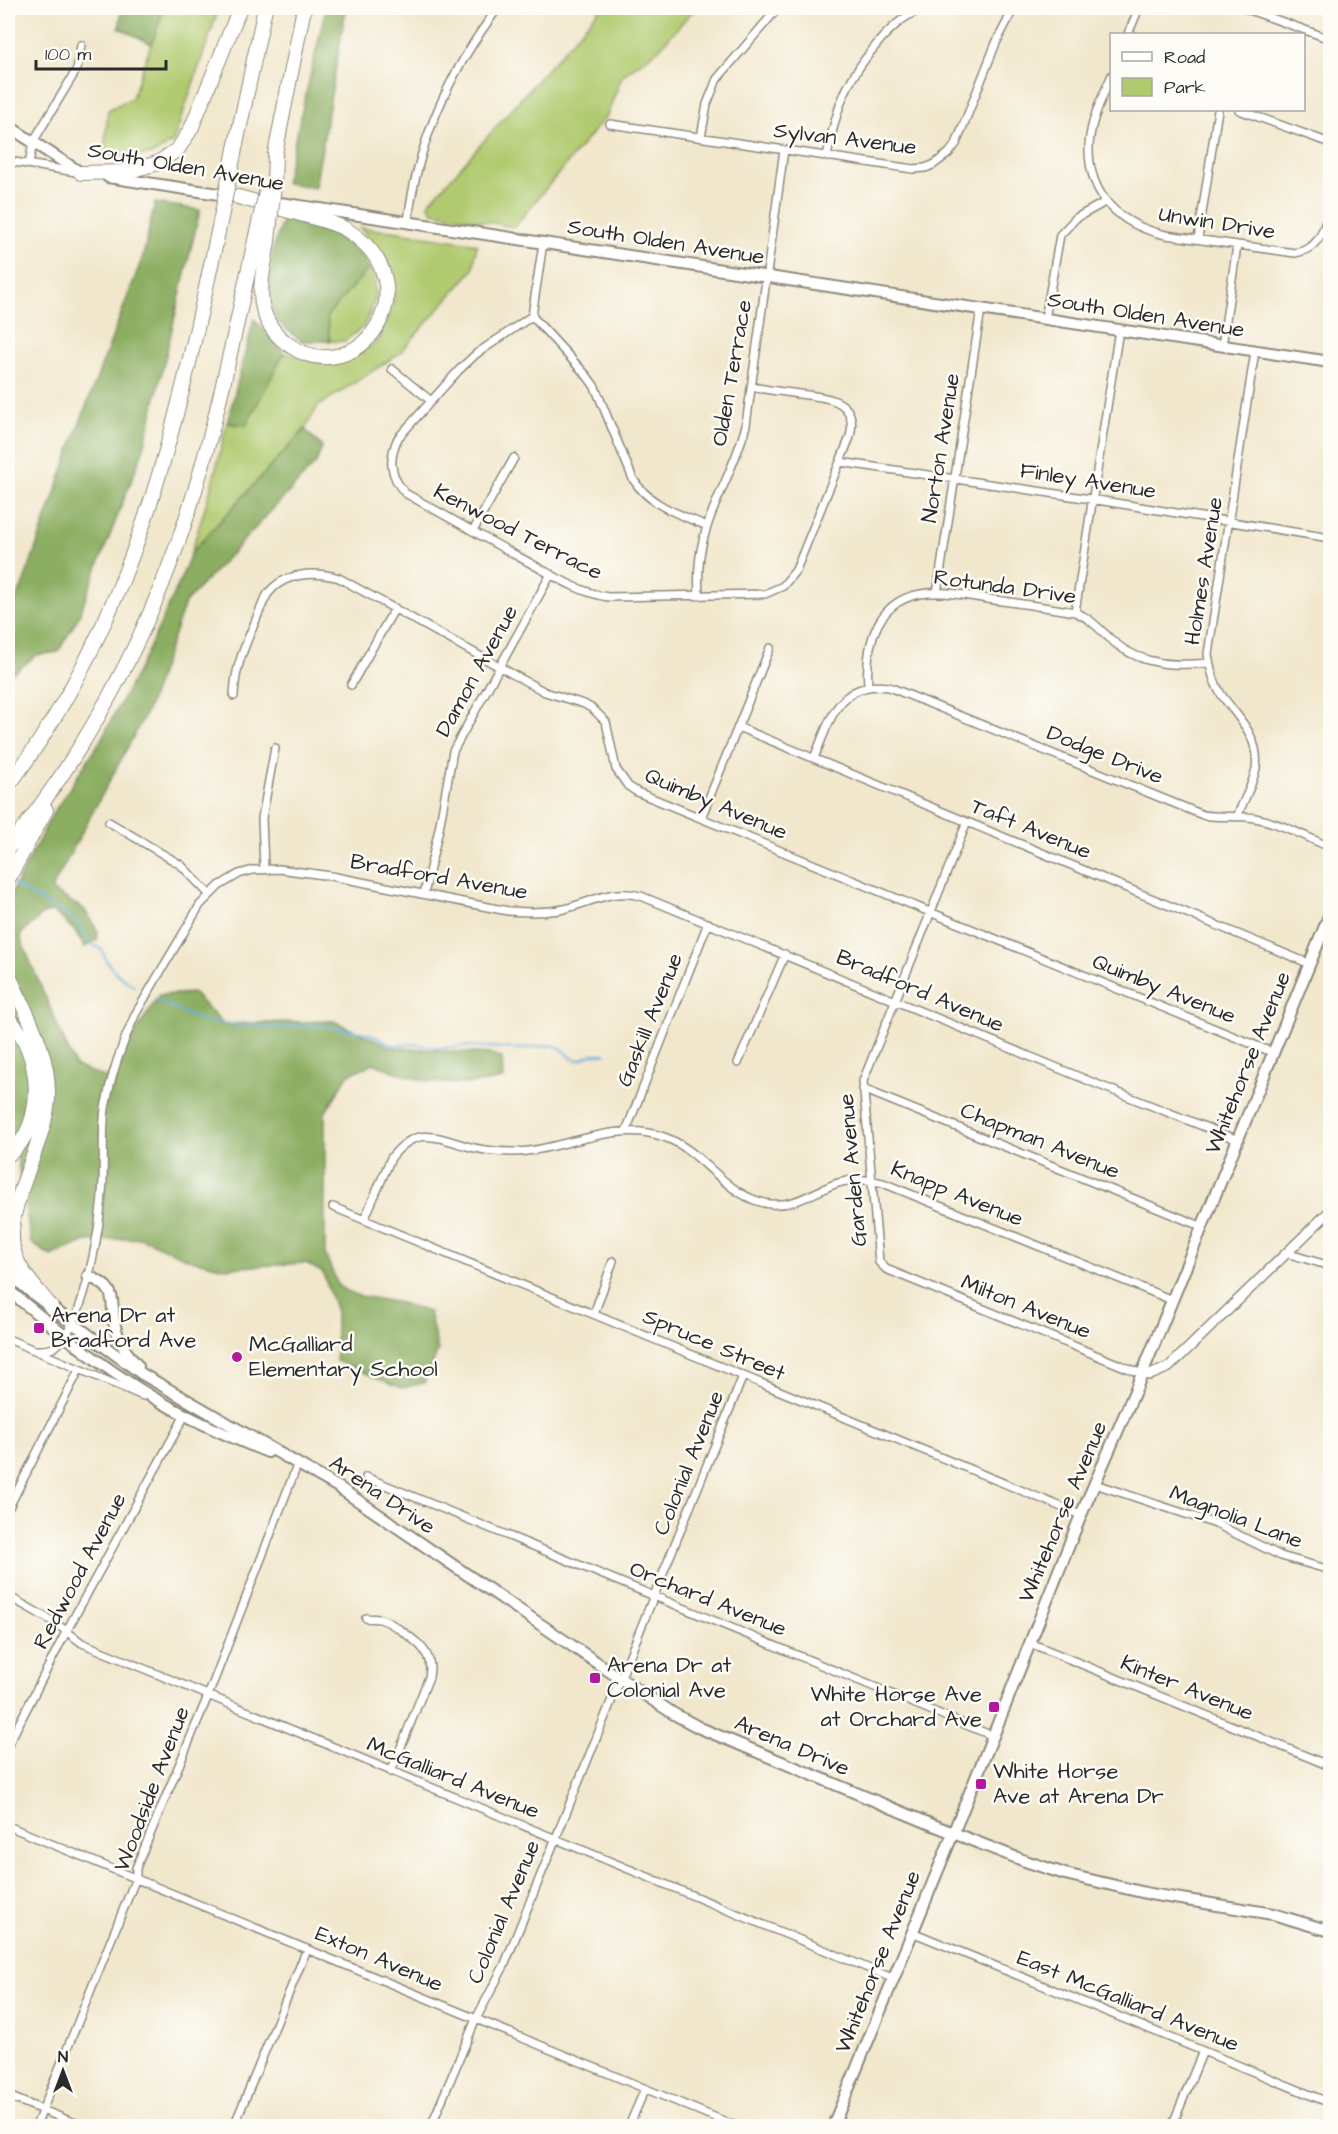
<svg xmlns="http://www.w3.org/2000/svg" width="1338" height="2134" font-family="'Architects Daughter',sans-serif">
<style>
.green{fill:#b1ca6f;stroke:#6e7a4d;stroke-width:1.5}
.forest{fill:#8cae62;stroke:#5c6c46;stroke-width:1.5}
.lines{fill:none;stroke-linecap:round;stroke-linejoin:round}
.stream{stroke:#67addd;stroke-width:2}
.minor-casing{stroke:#8e897c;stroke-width:10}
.tertiary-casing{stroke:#8e897c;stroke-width:12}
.secondary-casing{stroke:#8e897c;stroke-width:14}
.primary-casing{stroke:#8e897c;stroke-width:14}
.motorway-casing{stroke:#8e897c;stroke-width:16}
.minor{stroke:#fff;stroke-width:7}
.tertiary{stroke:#fff;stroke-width:9}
.secondary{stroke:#fff;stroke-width:10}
.primary{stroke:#fff;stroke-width:10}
.motorway{stroke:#fff;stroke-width:14}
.motorway-bridge-casing{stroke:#8e897c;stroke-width:16;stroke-linecap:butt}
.motorway-bridge{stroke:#fff;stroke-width:14}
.poi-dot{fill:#b5179e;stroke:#fdfcf7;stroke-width:2}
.labels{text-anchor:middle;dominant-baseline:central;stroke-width:5;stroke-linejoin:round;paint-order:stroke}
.street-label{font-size:22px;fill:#2b2b2b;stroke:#fdfcf7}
.poi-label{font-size:22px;fill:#2b2b2b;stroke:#fdfcf7;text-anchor:start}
</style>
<rect width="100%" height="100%" fill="#fdfcf7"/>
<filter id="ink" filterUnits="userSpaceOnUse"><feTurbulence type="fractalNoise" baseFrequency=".0167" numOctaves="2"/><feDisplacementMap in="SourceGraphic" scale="12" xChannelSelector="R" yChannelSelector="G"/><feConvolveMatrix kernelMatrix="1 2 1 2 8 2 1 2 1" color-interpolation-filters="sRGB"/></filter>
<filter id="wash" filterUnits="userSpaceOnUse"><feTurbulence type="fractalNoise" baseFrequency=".008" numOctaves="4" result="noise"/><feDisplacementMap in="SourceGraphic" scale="24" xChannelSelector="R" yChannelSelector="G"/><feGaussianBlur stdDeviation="1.35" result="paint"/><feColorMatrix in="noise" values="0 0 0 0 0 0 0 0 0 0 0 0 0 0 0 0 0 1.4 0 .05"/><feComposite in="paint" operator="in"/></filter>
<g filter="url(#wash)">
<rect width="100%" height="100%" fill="#f1e7cc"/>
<path class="green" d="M164 8H219L173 142 153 154 129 157 104 155 108 110 132 98Z
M601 8H695L659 49 622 76 607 115 514 227 433 212 428 204Z
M360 228 392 231 477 244 473 270 399 354 318 406 305 429 191 553 212 485 227 423 246 425 284 353 318 362 356 354 379 341 394 301 390 265Z
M369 268 375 274 376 298 364 326 345 341H330L327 316Z"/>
<path class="forest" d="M122 8H164L152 44 119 28Z
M326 8H346L315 188 285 183Z
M155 203 200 210 144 448 77 620 58 652 37 655 13 673 8 670V614L22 587 79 425 143 256Z
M284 216 356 243 369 268 327 316 330 341H301L277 321 268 294 273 249Z
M254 319 284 353 246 425 227 423Z
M305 429 322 447 316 463 185 603 147 711 51 890 84 909 98 932 97 940 85 947 75 931 54 912 44 913 21 934V940L75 1066 107 1078 159 995 193 993 223 1024 333 1021 391 1047 492 1054 502 1058 503 1079C477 1085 449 1085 423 1080 406 1077 389 1069 373 1063L348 1075 325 1113V1254L339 1287 356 1295 400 1303 429 1312 438 1351 424 1383 402 1388 336 1361V1312L323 1273 306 1263 225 1268 191 1260 141 1238 86 1241 51 1256 31 1243 13 1133 8 1136V969L12 961 8 951V900L52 815 99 743 146 655 180 581 191 553Z"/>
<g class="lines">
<path class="stream" d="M12 883 29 894 68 915 79 925 90 943 102 950C107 968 119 976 134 986
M155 999 201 1021 269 1028 316 1025 367 1033 393 1045 415 1044 437 1048 466 1046 520 1049 552 1045 562 1049 573 1059 580 1060 593 1054H606"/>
</g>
</g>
<g filter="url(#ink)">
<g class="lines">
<g class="minor-casing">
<path id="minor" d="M1244 8 1330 39
M1128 34 1139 8
M1112 75C1102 97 1090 122 1089 146 1088 195 1119 225 1166 235L1295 253C1320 249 1323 230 1330 209
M1239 110 1330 143
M610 124 913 169 925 168 933 165 949 153 956 144 996 43 1014 8
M701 137 707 104 717 79 778 8
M8 142 13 130
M827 157C837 103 847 78 883 37 896 24 906 14 924 9
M8 161 76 172
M29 164 33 142 77 69 81 45
M408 222C417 142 450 71 498 8
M1198 239 1218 110
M543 243 532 316 476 354 459 370 398 438C388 459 390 476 405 493 443 514 481 536 519 557 548 572 576 592 608 597L765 594 783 586 796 570 850 437C859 399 828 398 799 394 784 392 768 390 752 387
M532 316 587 376 595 387 633 479C650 506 679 514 707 526
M1045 319 1060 235 1076 218 1105 202
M1222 346 1237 246
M392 369 431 401
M840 462 1091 499 1330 538
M473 531 514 458
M937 593 981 309
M699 596C698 579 698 562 702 545 711 504 736 466 746 425L784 150
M1075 612 1119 330
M351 685 395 608
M868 686C865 643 877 597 928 593 948 591 968 596 988 599 1017 603 1046 607 1075 612 1091 618 1102 632 1115 643 1143 666 1176 666 1209 663
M234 696C235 669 242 653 252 629 257 618 261 606 267 595 283 572 315 571 339 578L545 692 584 704 593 709 606 722 616 769 628 786 637 792 1274 1053
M738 727 1310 964
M814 758C830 721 838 680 889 687L1203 815C1220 818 1238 815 1255 818 1281 823 1306 837 1330 847
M1237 817C1243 801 1253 785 1256 768 1260 736 1237 717 1221 694 1213 682 1210 667 1208 654L1255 351
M701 818 770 648
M109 822 181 865 209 894
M967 822 863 1081 879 1262 886 1269 1142 1374
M264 868 262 818 275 748
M424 894 439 829 453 751 551 574
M738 1063 785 954
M863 1089 1203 1227
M626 1131 708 923
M333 1207 1081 1515
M364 1220 391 1158C414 1128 432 1135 463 1145 479 1150 496 1152 513 1152 564 1151 613 1119 664 1137 705 1151 725 1198 770 1204 796 1207 814 1191 838 1183 852 1179 869 1179 883 1183L1172 1300
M1286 1253 1330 1266
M594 1314 613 1261
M8 1339 143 1396
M34 1350C42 1350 50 1351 56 1346 87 1321 101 1221 103 1181 104 1157 102 1133 105 1108 111 1075 122 1043 136 1013L200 905 219 886 239 874 253 870 279 869 331 876 508 911C527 912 545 913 564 909 593 902 611 888 641 896L1099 1085 1238 1140
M366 1477 993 1736
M1095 1484 1216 1524 1281 1556 1330 1570
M8 1509 79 1370
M8 1596 54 1622 82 1643 892 1978
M366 1618C370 1619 376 1618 380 1619 388 1621 395 1626 402 1631 419 1643 434 1654 429 1677L391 1772
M1030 1643 1330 1766
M8 1745 66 1632 185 1415
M8 1826 736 2126
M912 1932 1330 2103
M8 2096 82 2126
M36 2126 136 1878V1868L208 1696 298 1463
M234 2126 307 1949
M431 2126 476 2019 504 1966 743 1376
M629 2126 645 2089
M1172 2126 1203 2051"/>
</g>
<g class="tertiary-casing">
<path id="tertiary" d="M1142 1374 1150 1375 1169 1367 1330 1211"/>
</g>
<g class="secondary-casing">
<path id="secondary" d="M8 126 81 173H87
M108 177 232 196
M280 203 1330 362
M8 1272 33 1294 142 1374 338 1487 621 1679 674 1714 700 1728 933 1825 1025 1861 1065 1874 1150 1894 1273 1914 1330 1931
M88 1276C122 1290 108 1302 116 1330 120 1344 128 1356 138 1366
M8 1290C51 1325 95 1362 144 1392 183 1416 225 1435 268 1452"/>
</g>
<g class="primary-casing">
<path id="primary" d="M833 2126 993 1736 1081 1515 1135 1391 1330 914"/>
</g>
<g class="motorway-casing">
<path id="motorway" d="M235 149 265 8
M275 154 304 8
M81 173 125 172 158 163 178 149 191 129 240 8
M238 197C260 203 282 209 304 215 318 219 334 222 347 230 435 286 358 393 289 345 275 335 265 321 262 304 259 284 265 261 268 241
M8 786C133 621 176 430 218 232
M8 848C80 759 137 656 176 548 212 449 233 339 256 236
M8 879 46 810
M8 974C27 1015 50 1053 48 1099 45 1147 0 1213 15 1255 21 1274 39 1291 51 1307
M8 1018C42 1050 48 1126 8 1155"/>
</g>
<use href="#minor" class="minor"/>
<use href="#tertiary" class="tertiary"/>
<use href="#secondary" class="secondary"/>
<use href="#primary" class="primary"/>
<use href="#motorway" class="motorway"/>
<g class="motorway-bridge-casing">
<path id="motorway-bridge" d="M218 232 235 149
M256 236 267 188
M268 241 274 185 275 154"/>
</g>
<use href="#motorway-bridge" class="motorway-bridge"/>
</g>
</g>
<g class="poi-dot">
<rect x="33" y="1322" width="12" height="12" rx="3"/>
<circle cx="237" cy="1357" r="6"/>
<rect x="589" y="1672" width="12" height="12" rx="3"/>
<rect x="988" y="1701" width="12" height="12" rx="3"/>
<rect x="975" y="1778" width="12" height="12" rx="3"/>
</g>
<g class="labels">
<g class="street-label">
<text transform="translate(845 139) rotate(7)">Sylvan Avenue</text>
<text transform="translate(186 167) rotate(10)">South Olden Avenue</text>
<text transform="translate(1217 223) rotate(9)">Unwin Drive</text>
<text transform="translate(666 242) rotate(9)">South Olden Avenue</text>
<text transform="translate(1146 315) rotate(9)">South Olden Avenue</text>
<text transform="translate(732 373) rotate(-80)">Olden Terrace</text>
<text transform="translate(941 448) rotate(-81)">Norton Avenue</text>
<text transform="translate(1088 481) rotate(9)">Finley Avenue</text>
<text transform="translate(518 532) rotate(27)">Kenwood Terrace</text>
<text transform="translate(1204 571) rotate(-81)">Holmes Avenue</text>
<text transform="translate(1005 587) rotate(8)">Rotunda Drive</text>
<text transform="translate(477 671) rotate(-61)">Damon Avenue</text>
<text transform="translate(1105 755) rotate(22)">Dodge Drive</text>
<text transform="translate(716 804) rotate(23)">Quimby Avenue</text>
<text transform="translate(1031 829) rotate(22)">Taft Avenue</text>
<text transform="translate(439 877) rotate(10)">Bradford Avenue</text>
<text transform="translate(1164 989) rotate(22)">Quimby Avenue</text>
<text transform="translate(920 991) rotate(23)">Bradford Avenue</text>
<text transform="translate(650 1020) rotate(-68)">Gaskill Avenue</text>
<text transform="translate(1248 1063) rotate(-68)">Whitehorse Avenue</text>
<text transform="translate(1040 1141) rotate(22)">Chapman Avenue</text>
<text transform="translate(853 1170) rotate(-95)">Garden Avenue</text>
<text transform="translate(957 1194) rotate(22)">Knapp Avenue</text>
<text transform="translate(1026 1307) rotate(22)">Milton Avenue</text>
<text transform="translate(714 1345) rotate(23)">Spruce Street</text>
<text transform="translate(689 1463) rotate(-68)">Colonial Avenue</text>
<text transform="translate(382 1495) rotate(34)">Arena Drive</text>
<text transform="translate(1063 1512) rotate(-67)">Whitehorse Avenue</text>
<text transform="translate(1236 1517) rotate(21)">Magnolia Lane</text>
<text transform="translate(80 1571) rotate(-62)">Redwood Avenue</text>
<text transform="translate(708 1599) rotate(22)">Orchard Avenue</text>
<text transform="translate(1187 1688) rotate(22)">Kinter Avenue</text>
<text transform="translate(792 1746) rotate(23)">Arena Drive</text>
<text transform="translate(453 1778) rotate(22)">McGalliard Avenue</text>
<text transform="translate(152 1789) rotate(-69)">Woodside Avenue</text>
<text transform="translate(504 1912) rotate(-67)">Colonial Avenue</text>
<text transform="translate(379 1959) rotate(23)">Exton Avenue</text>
<text transform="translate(878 1962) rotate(-68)">Whitehorse Avenue</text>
<text transform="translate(1128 2001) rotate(22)">East McGalliard Avenue</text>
</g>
<g class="poi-label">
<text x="51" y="1315">Arena Dr at<tspan x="51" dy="25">Bradford Ave</tspan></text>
<text x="249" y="1344">McGalliard<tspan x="249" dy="25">Elementary School</tspan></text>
<text x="607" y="1665">Arena Dr at<tspan x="607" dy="25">Colonial Ave</tspan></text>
<text x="982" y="1694" text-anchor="end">White Horse Ave<tspan x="982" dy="25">at Orchard Ave</tspan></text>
<text x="993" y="1771">White Horse<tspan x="993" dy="25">Ave at Arena Dr</tspan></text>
</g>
</g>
<rect width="1338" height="2134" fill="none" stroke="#fdfcf7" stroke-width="30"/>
<rect x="1110" y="33" width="195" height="78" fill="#fdfcf7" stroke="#a9a8a5" stroke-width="1.5"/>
<rect x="1122" y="52" width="30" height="9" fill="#ffffff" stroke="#a9a8a5" stroke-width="1.5"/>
<text x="1164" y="63" font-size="18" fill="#2b2b2b">Road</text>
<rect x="1122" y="78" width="30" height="18" fill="#b1ca6f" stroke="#a9a8a5" stroke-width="1.5"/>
<text x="1164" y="93" font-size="18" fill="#2b2b2b">Park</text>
<g transform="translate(63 2071)" stroke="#fdfcf7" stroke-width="4.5" paint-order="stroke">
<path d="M0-4.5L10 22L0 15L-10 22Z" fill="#2b2b2b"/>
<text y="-9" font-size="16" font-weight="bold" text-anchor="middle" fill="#2b2b2b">N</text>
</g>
<path d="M36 60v9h130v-9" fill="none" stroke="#2b2b2b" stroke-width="3"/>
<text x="45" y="60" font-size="18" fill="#2b2b2b" stroke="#fdfcf7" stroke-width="4.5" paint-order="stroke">100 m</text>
</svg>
